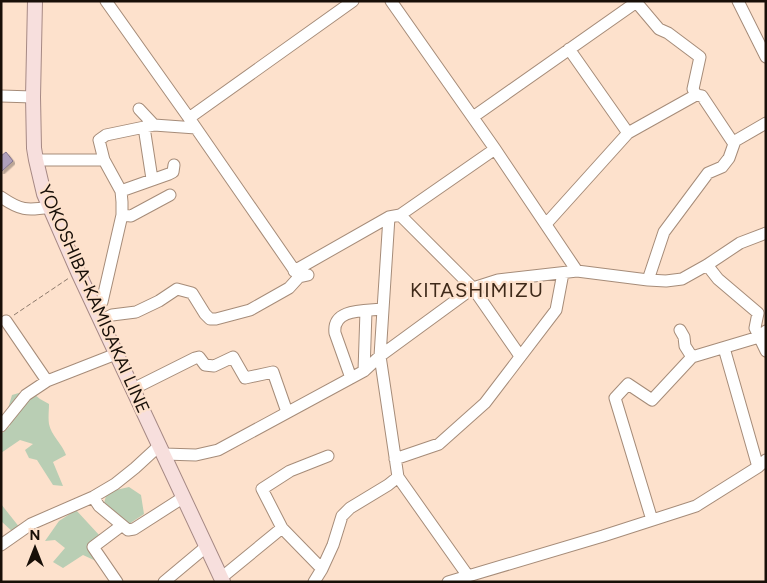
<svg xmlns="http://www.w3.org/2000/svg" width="767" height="583" font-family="Figtree,sans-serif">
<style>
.green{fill:#b9ceb4}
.building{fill:#afa0bc;stroke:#80738c;filter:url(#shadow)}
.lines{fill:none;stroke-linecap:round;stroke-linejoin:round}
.minor-casing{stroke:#a68c79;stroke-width:13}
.major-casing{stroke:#a68984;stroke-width:16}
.path{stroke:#8c796b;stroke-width:1;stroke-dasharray:5 2.5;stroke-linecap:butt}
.minor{stroke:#fff;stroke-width:11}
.major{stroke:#f7dfdd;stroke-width:14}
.labels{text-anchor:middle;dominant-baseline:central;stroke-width:4.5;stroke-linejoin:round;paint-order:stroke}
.street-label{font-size:18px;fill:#180f08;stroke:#fde1cc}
.quarter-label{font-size:20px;letter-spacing:1px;fill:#3e2919;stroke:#fde1cc}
</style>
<defs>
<filter id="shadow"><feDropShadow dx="2.5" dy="2.5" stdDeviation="0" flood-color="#0004"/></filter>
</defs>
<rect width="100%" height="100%" fill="#fde1cc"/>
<path class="green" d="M29 390 40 399 49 404C49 410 48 418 49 424 51 435 62 444 66 455L53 462 63 486 53 485 37 460 29 458 25 450 33 444 20 440 1 453V434L10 426 7 412 12 395Z
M129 487 141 495 144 514 120 530 103 507 107 492Z
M1 504 20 528 14 533 1 521Z
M76 510 100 536 96 561 83 555 63 568 53 562 65 548 55 540 45 541 59 521Z"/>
<path class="building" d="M6 152 13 161 1 172V156Z"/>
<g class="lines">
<g class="minor-casing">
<path id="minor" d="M106 1 189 118 299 277
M391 1 495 149 577 271
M738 1 766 57
M637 3 659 29 668 33 700 57 693 89 696 95
M569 49 628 133 696 95 702 96 734 144
M1 96 33 97
M139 109 154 125
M473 117 638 1
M189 118 353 1
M144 127 152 179
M36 160H104
M121 191 169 174 173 172 174 165
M1 197C20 210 27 211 49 207
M122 215 131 216 170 195
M400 215 473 288 520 356
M389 217 380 356 398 477 468 576
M546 224 628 133
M707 265 718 279 758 313 755 328 766 351
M294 271 389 217 400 215 495 149
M648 280 664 232 708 173 722 167 729 158 735 141 766 123
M94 306 102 302 122 215V202L121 191 104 160 99 140 106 135 154 125 196 128
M100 319 106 318 112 315 136 312 159 301 177 289 192 293 205 314 210 319H216L250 310 289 288 299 277 308 275
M6 321 47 381
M680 330 684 337 685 346 692 357
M724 348 758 467
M364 371 366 311
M351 378 335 333C332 308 365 311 383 309
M133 389 195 358 199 357 205 365 214 366 233 357 245 378 273 372 287 412
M1 426 26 395 47 381 116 354
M164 454 196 455 218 450 364 371 380 356 473 288 498 280 577 271 648 280 666 281 682 279 707 265 740 243 766 233
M395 459 439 444 485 403 556 310 563 273
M93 497 99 506 128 530 134 529 184 497
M652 520 615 398 628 384 652 400 692 357 759 337 766 331
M1 545 31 524 93 497 115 484 135 468 160 445
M322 569 282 528 262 489 290 471 328 456
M221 578 282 528
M117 582 93 547 121 526
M164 582 207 546
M314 582 322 569 333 545 342 516 350 508 388 485 398 477
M448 582 603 536 696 506 758 467 766 460"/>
</g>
<g class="major-casing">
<path id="major" d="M35 1 33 97 34 148 36 160 44 194 78 272 223 582"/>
</g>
<path class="path" d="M14 315 69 278"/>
<use href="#minor" class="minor"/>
<use href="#major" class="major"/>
</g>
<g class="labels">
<g class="street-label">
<text transform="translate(94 299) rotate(66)">YOKOSHIBA-KAMISAKAI LINE</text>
</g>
<g class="quarter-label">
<text x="477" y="290">KITASHIMIZU</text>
</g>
</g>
<rect width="767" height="583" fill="none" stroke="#180f08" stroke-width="5"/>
<g transform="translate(35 548)" stroke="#fde1cc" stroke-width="4" paint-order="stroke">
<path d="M0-4L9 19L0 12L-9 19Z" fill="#180f08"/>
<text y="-8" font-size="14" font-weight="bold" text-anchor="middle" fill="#180f08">N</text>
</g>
</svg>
